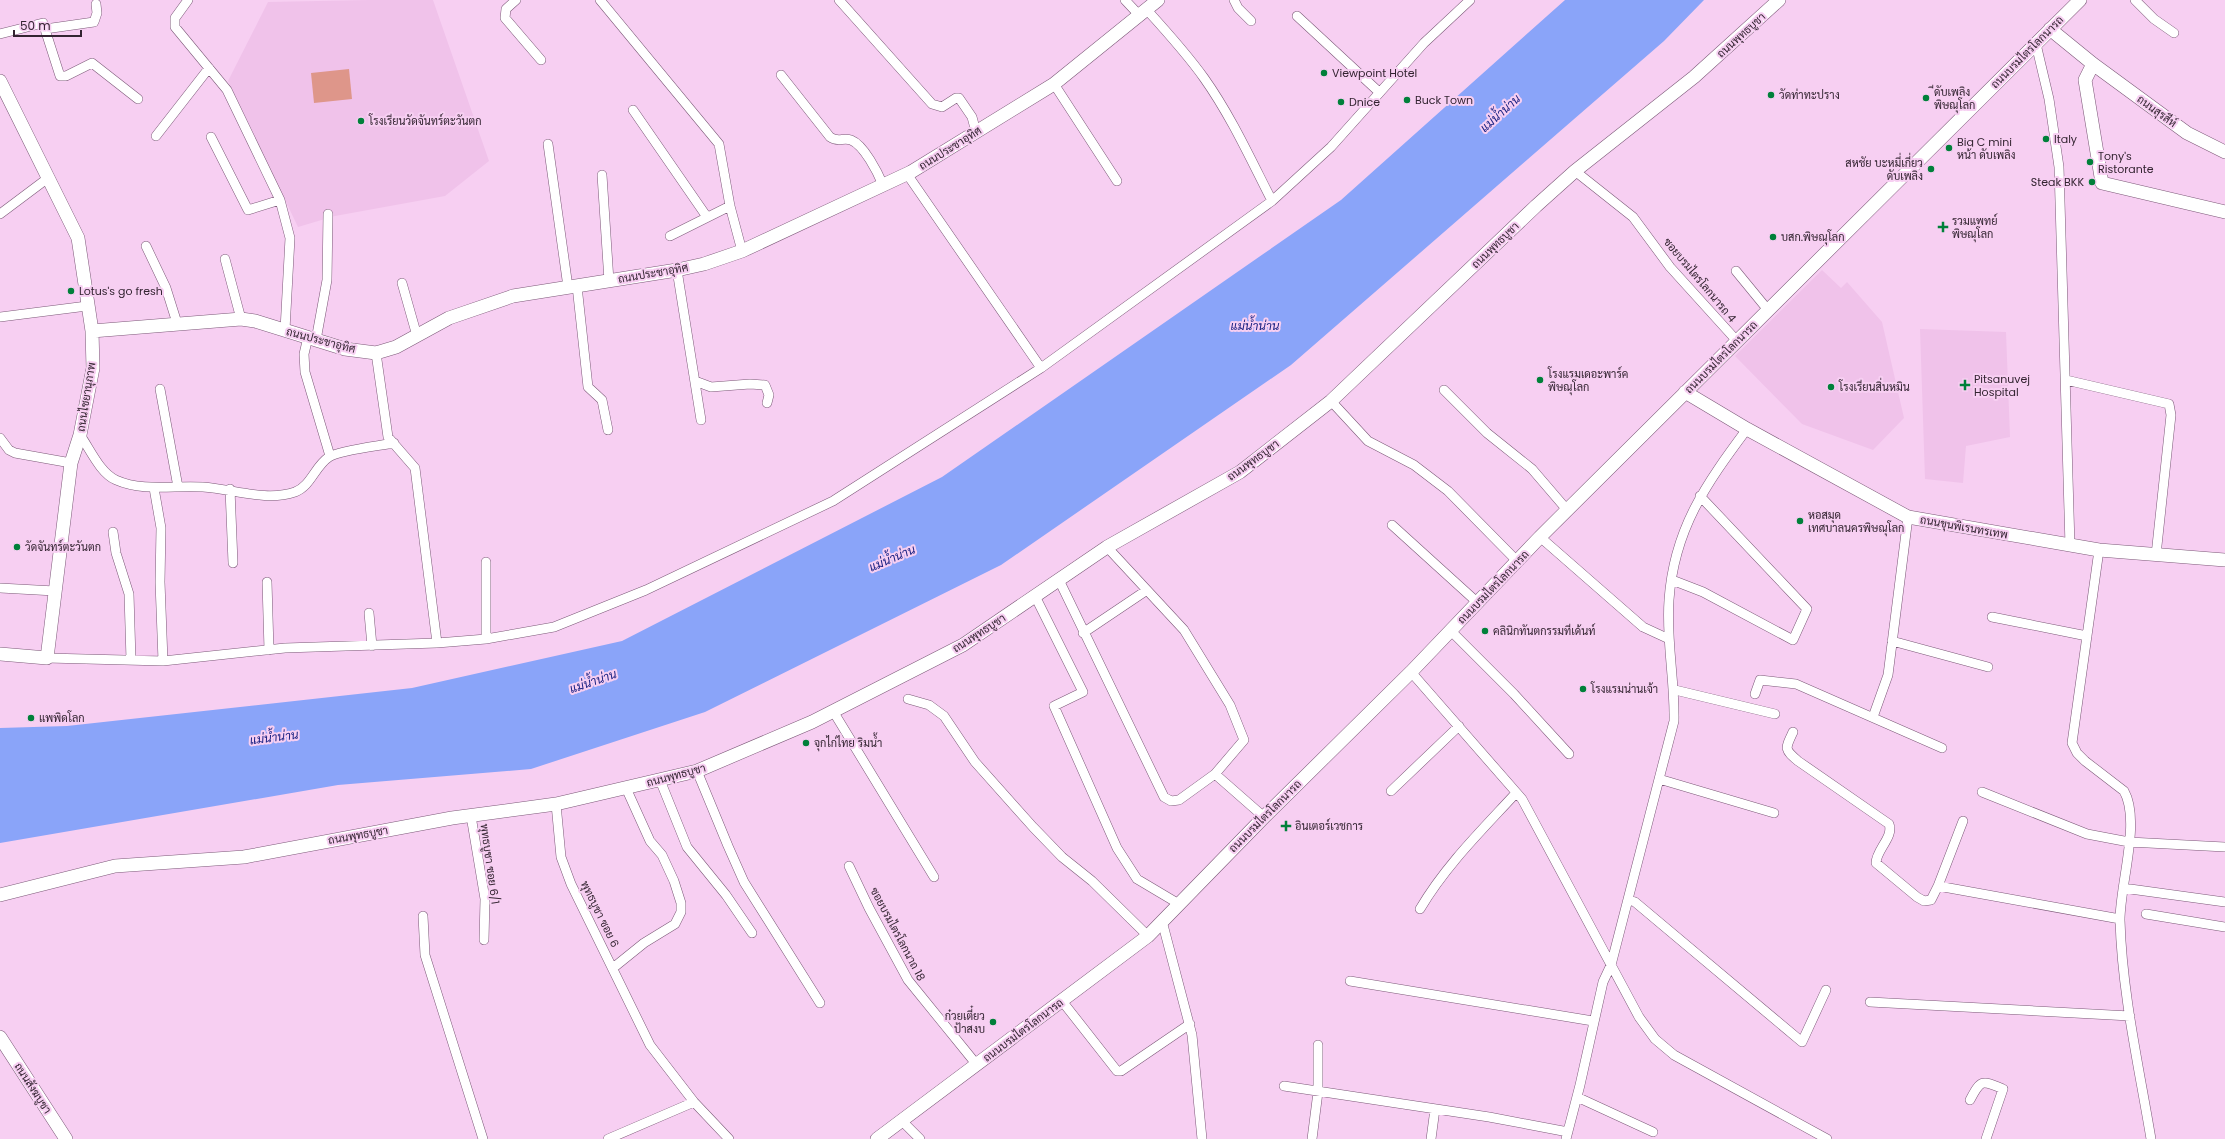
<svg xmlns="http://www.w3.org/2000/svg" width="2225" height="1139" font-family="Poppins,Sarabun,sans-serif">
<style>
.built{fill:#f0c2ea}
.green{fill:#de968a}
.water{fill:#8aa4f9}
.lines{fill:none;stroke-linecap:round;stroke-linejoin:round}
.street-casing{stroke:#7c5978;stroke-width:10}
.secondary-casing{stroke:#7c5978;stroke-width:14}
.street{stroke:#fff;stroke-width:9}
.secondary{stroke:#fff;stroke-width:13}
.poi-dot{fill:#00803a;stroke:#f7cff2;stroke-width:1.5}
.labels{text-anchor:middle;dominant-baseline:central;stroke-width:4;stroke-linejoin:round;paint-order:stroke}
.street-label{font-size:11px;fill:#332431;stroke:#f7cff2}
.poi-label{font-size:11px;fill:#332431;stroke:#f7cff2;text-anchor:start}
.water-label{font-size:12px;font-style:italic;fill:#1a2282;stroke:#f7cff2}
</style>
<rect width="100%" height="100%" fill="#f7cff2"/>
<path class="built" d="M369 0H433L489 161 445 196 335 216 298 227 228 81 268 2Z
M1822 270 1841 288 1847 282 1882 322 1904 418 1873 450 1802 424 1735 356Z
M1920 329 2006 332 2010 437 1966 446 1963 483 1925 479Z"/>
<path class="green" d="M349 69 352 99 314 103 311 73Z"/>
<path class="water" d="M1565 0H1704L1664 41 1291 365 1001 565 705 712 531 769 338 785 0 843V728L67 726 412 688 622 641 942 477 1341 200Z"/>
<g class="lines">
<g class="street-casing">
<path id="street" d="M188 0 175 18V27L227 90 280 200 290 238 285 330
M516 0 506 9 505 18 541 60
M600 0 719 144 730 206 742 251
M839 0 932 104 942 107 956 98H959L972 117 976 132
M1125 0 1140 16
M1234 0 1238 8 1251 21
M2135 0 2154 19 2174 33
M1147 10C1167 32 1187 54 1204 78 1231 116 1251 160 1272 201
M1297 16 1379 92
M45 29 94 22 97 13 96 4
M0 34 43 23 60 76H66L92 63 138 99
M2036 44 2049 99 2059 167 2070 546
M781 75 830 137C838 143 843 137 851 140 864 145 878 173 883 185
M1054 84 1117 181
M633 110 707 217
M156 136 209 68
M211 137 248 210 280 200
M548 144 568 287
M1575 171 1633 217 1670 267 1737 341
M907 174 1041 368
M602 175 609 281
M0 214 48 178
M670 236 730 206
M146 246 166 288 177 323
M225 259 241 319
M677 270 701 420
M1736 271 1768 310
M402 283 417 336
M577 286 588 387 602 400 608 430
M0 317 87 306
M308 337 304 354 305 372 330 456
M316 340 327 280 328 214
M376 353 388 437 415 468 437 643
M2066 380 2169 404 2171 415 2156 555
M695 381 711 387 750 384 765 385 769 395 767 403
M160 389 178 487
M1444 390 1487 433 1532 469 1568 511
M1331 401 1368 441 1414 465 1448 491 1518 562
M80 435C90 449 100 473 116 480 143 492 174 485 203 487 233 489 266 502 295 492 311 486 315 466 329 457 340 450 379 446 394 443
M0 438 9 450 15 453 71 463
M154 488 161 528 160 582 163 661
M230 489 233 563
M1392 525 1478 603
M113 532 116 553 129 594 131 660
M1540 537 1643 627 1669 639
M1107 547 1184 630 1230 705 1244 740 1215 774
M2099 550 2072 743 2077 753 2085 761 2124 791C2141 821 2120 884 2120 920 2122 993 2139 1067 2151 1139
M486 562V639
M1059 580 1164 797 1171 801 1179 800 1215 774 1264 817
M1672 580 1703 592 1793 640 1807 609 1700 496
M267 582 269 650
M0 588 55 591
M1035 596 1083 692 1054 706 1117 848 1137 879 1179 904
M369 613 372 646
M1992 617 2087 636
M1451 631 1514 694 1569 754
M1083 633 1147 590
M1892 641 1988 667
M47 658 163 661 285 648 437 643 486 639 554 627 646 590 833 501 1041 368 1272 201 1331 147 1424 43 1470 0
M1411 672 1522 799 1639 1017 1655 1039 1674 1055 1827 1139
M1675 690 1775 714
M1755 694 1760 680 1796 684 1942 748
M908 699 929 705 944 716 975 762 1033 827 1062 857 1092 881 1148 936
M833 711 934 877
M1873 717 1888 675 1908 517
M1793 732C1785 749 1784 749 1798 761L1889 824C1894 837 1876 850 1876 863L1917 897 1924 901 1931 900 1938 886 1963 821
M697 771 728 846 744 882 820 1003
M1659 779 1774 813
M660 780 687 847 726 895 752 933
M1391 791 1459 726
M1982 792 2087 834 2129 842 2225 847
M556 804 561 857 571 884 650 1045 694 1102 729 1139
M471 816 485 899 484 940
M849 866 869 908 908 980 977 1065
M1938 886 2120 919
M2123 888 2225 902
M1629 900 1635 902 1802 1042 1826 990
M1420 909C1446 865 1482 830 1516 793
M2146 914 2225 927
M423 916 425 955 483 1139
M1162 921 1192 1035 1202 1139
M613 968 644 943 675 924 681 912V903L674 881 662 855 650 841 626 788
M1350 981 1593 1021
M1062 1001 1117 1071H1121L1190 1024
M1870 1002 2130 1016
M1284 1086 1489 1117 1568 1132
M1577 1097 1653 1132
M1970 1100C1981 1079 1982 1080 2003 1089L1986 1139
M902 1121 920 1139
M608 1139 694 1102
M1312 1139 1318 1092V1045
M1431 1139 1435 1109
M1566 1139 1580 1085 1603 982 1611 965 1674 721C1675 681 1666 640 1669 600 1674 529 1706 484 1747 429"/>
</g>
<g class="secondary-casing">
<path id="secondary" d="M2050 29 2093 64 2187 133 2225 152
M2093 64 2085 80 2102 183 2225 212
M0 81 78 238 92 331 93 368 80 435 71 463 47 658 0 654
M92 331 241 319 255 321 345 349 376 353 396 347 449 318 513 296 677 270 704 264 742 251 911 172 1054 84 1158 0
M1685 392 1747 429 1908 517 2099 550 2225 560
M0 895 115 866 244 857 452 818 556 804 697 771 812 722 963 645 1107 547 1240 472 1331 401 1536 206 1575 171 1694 77 1779 0
M0 1037 66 1139
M877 1139 1148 936 1264 817 1411 672 1540 537 2080 0"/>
</g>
<use href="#street" class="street"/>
<use href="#secondary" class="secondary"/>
</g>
<g class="poi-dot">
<circle cx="1324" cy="73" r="4"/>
<circle cx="1771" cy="95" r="4"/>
<circle cx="1926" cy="98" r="4"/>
<circle cx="1407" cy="100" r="4"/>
<circle cx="1341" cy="102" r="4"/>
<circle cx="361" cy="121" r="4"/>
<circle cx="2046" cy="139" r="4"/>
<circle cx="1949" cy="148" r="4"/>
<circle cx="2090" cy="162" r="4"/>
<circle cx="1931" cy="169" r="4"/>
<circle cx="2092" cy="182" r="4"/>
<path d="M1941 221h4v4h4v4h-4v4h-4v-4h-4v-4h4z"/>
<circle cx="1773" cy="237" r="4"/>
<circle cx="71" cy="291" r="4"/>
<circle cx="1540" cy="380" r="4"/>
<path d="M1963 379h4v4h4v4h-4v4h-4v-4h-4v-4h4z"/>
<circle cx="1831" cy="387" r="4"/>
<circle cx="1800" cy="521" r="4"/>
<circle cx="17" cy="547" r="4"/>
<circle cx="1485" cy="631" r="4"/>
<circle cx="1583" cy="689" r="4"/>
<circle cx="31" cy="718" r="4"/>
<circle cx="806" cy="743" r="4"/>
<path d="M1284 820h4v4h4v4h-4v4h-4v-4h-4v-4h4z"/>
<circle cx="993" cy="1022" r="4"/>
</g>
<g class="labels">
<g class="street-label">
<text transform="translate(1741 35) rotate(-42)">ถนนพุทธบูชา</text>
<text transform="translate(2027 52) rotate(-45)">ถนนบรมไตรโลกนารถ</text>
<text transform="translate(2157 111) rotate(36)">ถนนสุรสีห์</text>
<text transform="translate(950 148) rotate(-32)">ถนนประชาอุทิศ</text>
<text transform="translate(1495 245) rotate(-44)">ถนนพุทธบูชา</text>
<text transform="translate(653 273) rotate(-10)">ถนนประชาอุทิศ</text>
<text transform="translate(1700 280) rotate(50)">ซอยบรมไตรโลกนารถ 4</text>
<text transform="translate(321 340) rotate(15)">ถนนประชาอุทิศ</text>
<text transform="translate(1721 357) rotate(-45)">ถนนบรมไตรโลกนารถ</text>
<text transform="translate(86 397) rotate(-81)">ถนนไชยานุภาพ</text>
<text transform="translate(1253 460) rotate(-36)">ถนนพุทธบูชา</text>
<text transform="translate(1964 527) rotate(10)">ถนนขุนพิเรนทรเทพ</text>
<text transform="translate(1493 587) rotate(-46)">ถนนบรมไตรโลกนารถ</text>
<text transform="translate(979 633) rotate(-33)">ถนนพุทธบูชา</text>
<text transform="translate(676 775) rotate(-15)">ถนนพุทธบูชา</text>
<text transform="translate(1265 816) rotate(-45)">ถนนบรมไตรโลกนารถ</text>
<text transform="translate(358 835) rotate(-10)">ถนนพุทธบูชา</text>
<text transform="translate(490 864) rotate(82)">พุทธบูชา ซอย 6/1</text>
<text transform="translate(600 914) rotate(64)">พุทธบูชา ซอย 6</text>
<text transform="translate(898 934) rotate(62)">ซอยบรมไตรโลกนาถ 18</text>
<text transform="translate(1023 1030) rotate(-37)">ถนนบรมไตรโลกนารถ</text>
<text transform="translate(33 1088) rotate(57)">ถนนสังฆบูชา</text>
</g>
<g class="poi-label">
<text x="1332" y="73">Viewpoint Hotel</text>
<text x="1934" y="92">ีดับเพลิง<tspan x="1934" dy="13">พิษณุโลก</tspan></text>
<text x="1779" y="95">วัดท่าทะปราง</text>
<text x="1415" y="100">Buck Town</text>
<text x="1349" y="102">Dnice</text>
<text x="369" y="121">โรงเรียนวัดจันทร์ตะวันตก</text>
<text x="2054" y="139">Italy</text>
<text x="1957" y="142">Big C mini<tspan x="1957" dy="13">หน้า ดับเพลิง</tspan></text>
<text x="2098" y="156">Tony's<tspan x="2098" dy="13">Ristorante</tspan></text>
<text x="1923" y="163" text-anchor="end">สหชัย บะหมี่เกี่ยว<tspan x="1923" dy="13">ดับเพลิง</tspan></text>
<text x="2084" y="182" text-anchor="end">Steak BKK</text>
<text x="1952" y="221">รวมแพทย์<tspan x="1952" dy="13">พิษณุโลก</tspan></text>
<text x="1781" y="237">บสก.พิษณุโลก</text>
<text x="79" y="291">Lotus's go fresh</text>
<text x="1548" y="374">โรงแรมเดอะพาร์ค<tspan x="1548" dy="13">พิษณุโลก</tspan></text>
<text x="1974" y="379">Pitsanuvej<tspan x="1974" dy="13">Hospital</tspan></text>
<text x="1839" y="387">โรงเรียนสิ่นหมิน</text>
<text x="1808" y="515">หอสมุด<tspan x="1808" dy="13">เทศบาลนครพิษณุโลก</tspan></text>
<text x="25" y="547">วัดจันทร์ตะวันตก</text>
<text x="1493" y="631">คลินิกทันตกรรมทีเด้นท์</text>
<text x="1591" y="689">โรงแรมน่านเจ้า</text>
<text x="39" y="718">แพพิดโลก</text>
<text x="814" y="743">จุกไก่ไทย ริมน้ำ</text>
<text x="1295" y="826">อินเตอร์เวชการ</text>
<text x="985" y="1016" text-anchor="end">ก๋วยเตี๋ยว<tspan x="985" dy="13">ป้าสงบ</tspan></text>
</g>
<g class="water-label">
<text transform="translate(1500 113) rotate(-42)">แม่น้ำน่าน</text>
<text x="1255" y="325">แม่น้ำน่าน</text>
<text transform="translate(892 558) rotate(-23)">แม่น้ำน่าน</text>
<text transform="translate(593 681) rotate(-19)">แม่น้ำน่าน</text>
<text transform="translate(274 737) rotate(-7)">แม่น้ำน่าน</text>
</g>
</g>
<path d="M14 30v6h67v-6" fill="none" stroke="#332431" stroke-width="2"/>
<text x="20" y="30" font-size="12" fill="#332431" stroke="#f7cff2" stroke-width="3" paint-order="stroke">50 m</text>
</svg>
